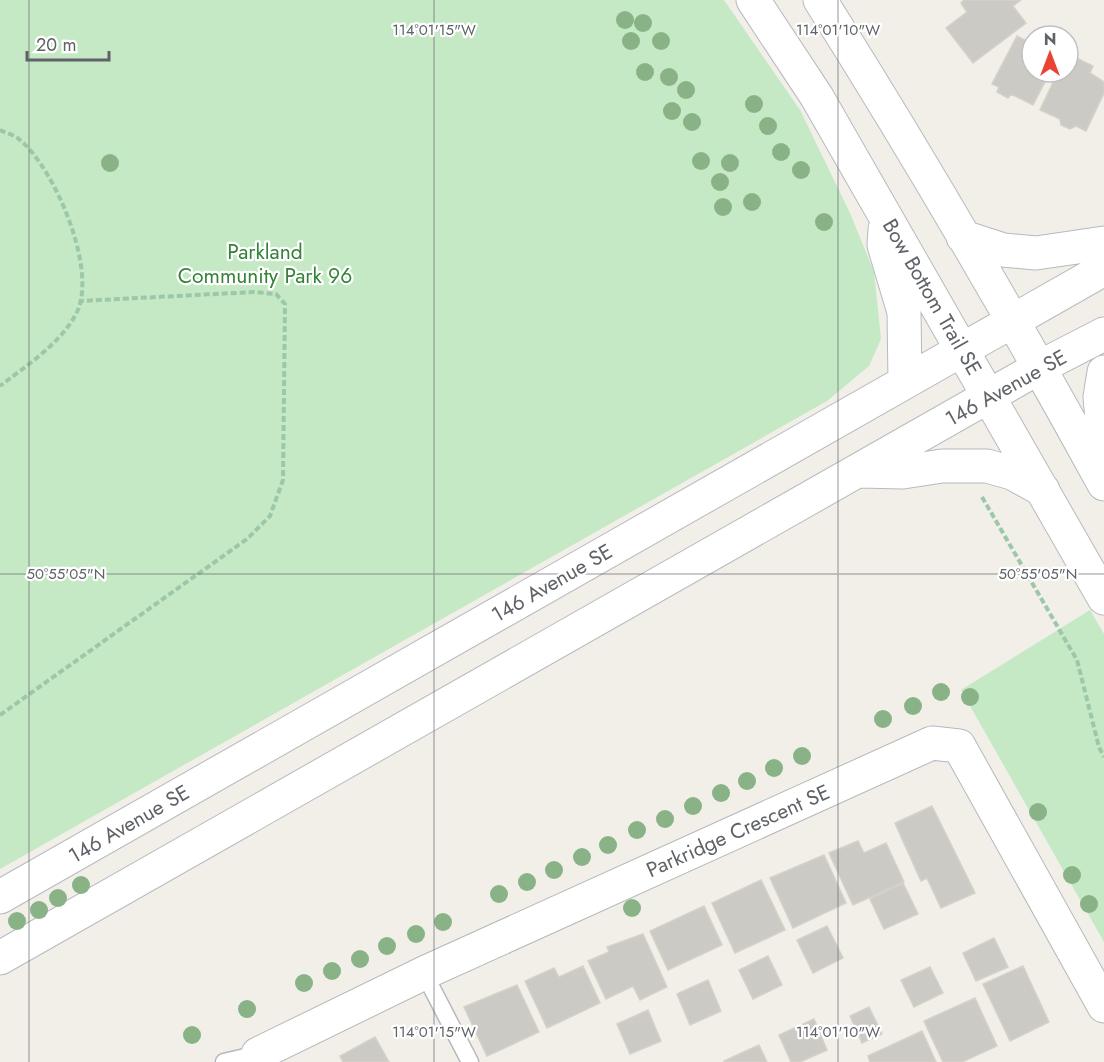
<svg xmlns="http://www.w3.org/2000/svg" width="1104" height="1062" font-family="Jost,sans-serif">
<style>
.green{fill:#c5e8c5}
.building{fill:#cccac5;stroke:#d6d1c6;stroke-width:1.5}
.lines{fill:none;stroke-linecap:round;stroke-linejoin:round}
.lane-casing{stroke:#b5b8bc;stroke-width:19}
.street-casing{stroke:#b5b8bc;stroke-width:35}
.secondary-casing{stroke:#b6babf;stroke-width:35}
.path{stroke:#9cc7a9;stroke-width:4;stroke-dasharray:6 3;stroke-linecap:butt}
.lane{stroke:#fff;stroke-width:16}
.street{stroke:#fff;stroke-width:33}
.secondary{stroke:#fff;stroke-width:33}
.tree{fill:#89b387}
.ticks{fill:none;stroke:#5f6368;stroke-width:1.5;stroke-opacity:0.45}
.labels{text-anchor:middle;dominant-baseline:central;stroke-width:4.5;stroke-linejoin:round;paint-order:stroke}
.park-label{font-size:21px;fill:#348238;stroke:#fff}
.street-label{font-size:21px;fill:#5f6368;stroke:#fff}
.ticks-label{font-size:15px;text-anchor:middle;fill:#5f6368;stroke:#fff;stroke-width:4.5;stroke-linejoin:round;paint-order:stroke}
</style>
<rect width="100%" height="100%" fill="#f1efe8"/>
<path class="green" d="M0 0H724L800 110 850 213 874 272 881 339 869 366 827 401 0 869Z
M1090 610 1104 634V942L961 690Z"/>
<path class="building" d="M964 0H1021L1013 6 1026 23 973 63 946 28 967 12 961 3Z
M1017 36 1032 44V72H1050L1033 105 1011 94 1008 98 997 92 999 87 992 84Z
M1068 54 1093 66 1090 73 1104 82V93L1086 131 1076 126 1070 129 1061 125 1060 119 1040 110 1058 72H1068Z
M932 806 975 893 941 908 927 878 921 881 895 823Z
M858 841 864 853 886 843 904 882 853 905 829 853Z
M824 855 846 903 793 928 770 878Z
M761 880 785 930 735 953 712 903Z
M903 883 918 914 884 929 870 899Z
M704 906 722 945 668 970 650 931Z
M827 926 843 958 813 973 797 940Z
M643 934 667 987 640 1000 633 986 606 999 588 961 609 952 607 947Z
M994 938 1008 967 976 981 963 953Z
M768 956 782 985 753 999 739 970Z
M583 966 600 1003 547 1028 525 981 554 968 559 977Z
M1023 966 1049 1022 1010 1041 983 984Z
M930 967 943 993 914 1007 901 980Z
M708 980 721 1011 690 1025 677 994Z
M517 985 539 1032 487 1056 464 1007Z
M975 998 997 1046 962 1062H943L924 1021Z
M869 1007 882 1034 862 1043 850 1016Z
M648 1010 661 1041 630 1054 617 1024Z
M814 1019 827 1050 800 1062H791L779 1035Z
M922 1031 936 1062H870L868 1056Z
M375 1037 389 1062H343L340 1056Z
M759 1045 767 1062H725L724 1061Z"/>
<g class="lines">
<g class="lane-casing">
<path id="lane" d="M424 973 470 1062
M224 1062 258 1054"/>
</g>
<g class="street-casing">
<path id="street" d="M262 1062 258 1054 424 973 932 743 959 746 1104 1006"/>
</g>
<g class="secondary-casing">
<path id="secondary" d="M753 0 817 97 1104 598
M820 0C920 158 1014 320 1104 484
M885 229 884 245 904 312 905 382
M963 237 1003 250 1036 253 1104 243
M1104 372 1100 397 1104 443
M860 471 903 472 942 466H987L1012 473 1043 490
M0 897 1104 269
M0 958 1040 367 1104 334"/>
</g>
<path class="path" d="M0 130C6 133 15 135 20 140 55 169 99 272 76 314 60 344 26 366 0 386
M982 497 1077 660 1099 747 1104 757
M0 715 247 539 270 516 283 480 285 304 276 294 254 292 80 301"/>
<use href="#lane" class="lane"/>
<use href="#street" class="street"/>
<use href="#secondary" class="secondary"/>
</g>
<g class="tree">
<circle cx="625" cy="20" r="9"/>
<circle cx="643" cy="23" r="9"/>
<circle cx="631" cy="41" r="9"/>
<circle cx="661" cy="41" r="9"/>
<circle cx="645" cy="72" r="9"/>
<circle cx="669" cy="77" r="9"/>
<circle cx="686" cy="90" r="9"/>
<circle cx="754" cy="104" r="9"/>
<circle cx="672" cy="111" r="9"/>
<circle cx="692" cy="122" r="9"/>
<circle cx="768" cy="126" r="9"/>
<circle cx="781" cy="152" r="9"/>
<circle cx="701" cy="161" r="9"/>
<circle cx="110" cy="163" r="9"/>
<circle cx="730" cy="163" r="9"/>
<circle cx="801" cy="170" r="9"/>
<circle cx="720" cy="182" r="9"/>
<circle cx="752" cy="202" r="9"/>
<circle cx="723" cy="207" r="9"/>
<circle cx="824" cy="222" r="9"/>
<circle cx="941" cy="692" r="9"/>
<circle cx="970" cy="697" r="9"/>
<circle cx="913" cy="706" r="9"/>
<circle cx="883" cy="719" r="9"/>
<circle cx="802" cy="756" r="9"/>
<circle cx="774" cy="768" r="9"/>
<circle cx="747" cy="781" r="9"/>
<circle cx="721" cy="793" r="9"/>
<circle cx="693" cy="806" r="9"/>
<circle cx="1038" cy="812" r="9"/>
<circle cx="665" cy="819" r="9"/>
<circle cx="637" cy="830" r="9"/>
<circle cx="608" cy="845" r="9"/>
<circle cx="582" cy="857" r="9"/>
<circle cx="554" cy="870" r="9"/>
<circle cx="1072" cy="875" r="9"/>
<circle cx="527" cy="882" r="9"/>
<circle cx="81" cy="885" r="9"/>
<circle cx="499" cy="894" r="9"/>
<circle cx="58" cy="898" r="9"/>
<circle cx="1089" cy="904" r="9"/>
<circle cx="632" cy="908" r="9"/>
<circle cx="39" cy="910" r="9"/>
<circle cx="17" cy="921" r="9"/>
<circle cx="443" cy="922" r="9"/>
<circle cx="416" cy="934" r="9"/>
<circle cx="387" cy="946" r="9"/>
<circle cx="360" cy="959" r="9"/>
<circle cx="332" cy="971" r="9"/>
<circle cx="304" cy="983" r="9"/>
<circle cx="247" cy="1009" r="9"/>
<circle cx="192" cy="1035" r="9"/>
</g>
<path class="ticks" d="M29 0V1062M434 0V1062M838 0V1062M0 574H1104"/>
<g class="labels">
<g class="park-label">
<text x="265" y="252">Parkland<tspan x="265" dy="24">Community Park 96</tspan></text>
</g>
<g class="street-label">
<text transform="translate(932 297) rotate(60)">Bow Bottom Trail SE</text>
<text transform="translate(1006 388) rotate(-29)">146 Avenue SE</text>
<text transform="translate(552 583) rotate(-30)">146 Avenue SE</text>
<text transform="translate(129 824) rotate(-30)">146 Avenue SE</text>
<text transform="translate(738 831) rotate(-24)">Parkridge Crescent SE</text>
</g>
</g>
<g class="ticks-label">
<text x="434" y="35">114°01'15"W</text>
<text x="838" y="35">114°01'10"W</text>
<text x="66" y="579">50°55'05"N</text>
<text x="1038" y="579">50°55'05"N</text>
<text x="434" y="1037">114°01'15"W</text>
<text x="838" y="1037">114°01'10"W</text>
</g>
<g transform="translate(1050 54)"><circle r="28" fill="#ffffff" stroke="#bfc1c3" stroke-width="1.5"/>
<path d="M0-4.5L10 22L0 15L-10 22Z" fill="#ea4335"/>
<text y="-9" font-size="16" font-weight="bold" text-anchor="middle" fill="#5f6368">N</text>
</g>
<path d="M27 51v9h82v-9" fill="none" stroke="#5f6368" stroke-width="3"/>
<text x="36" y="51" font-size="18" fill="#5f6368" stroke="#ffffff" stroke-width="4.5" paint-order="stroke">20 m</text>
</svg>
